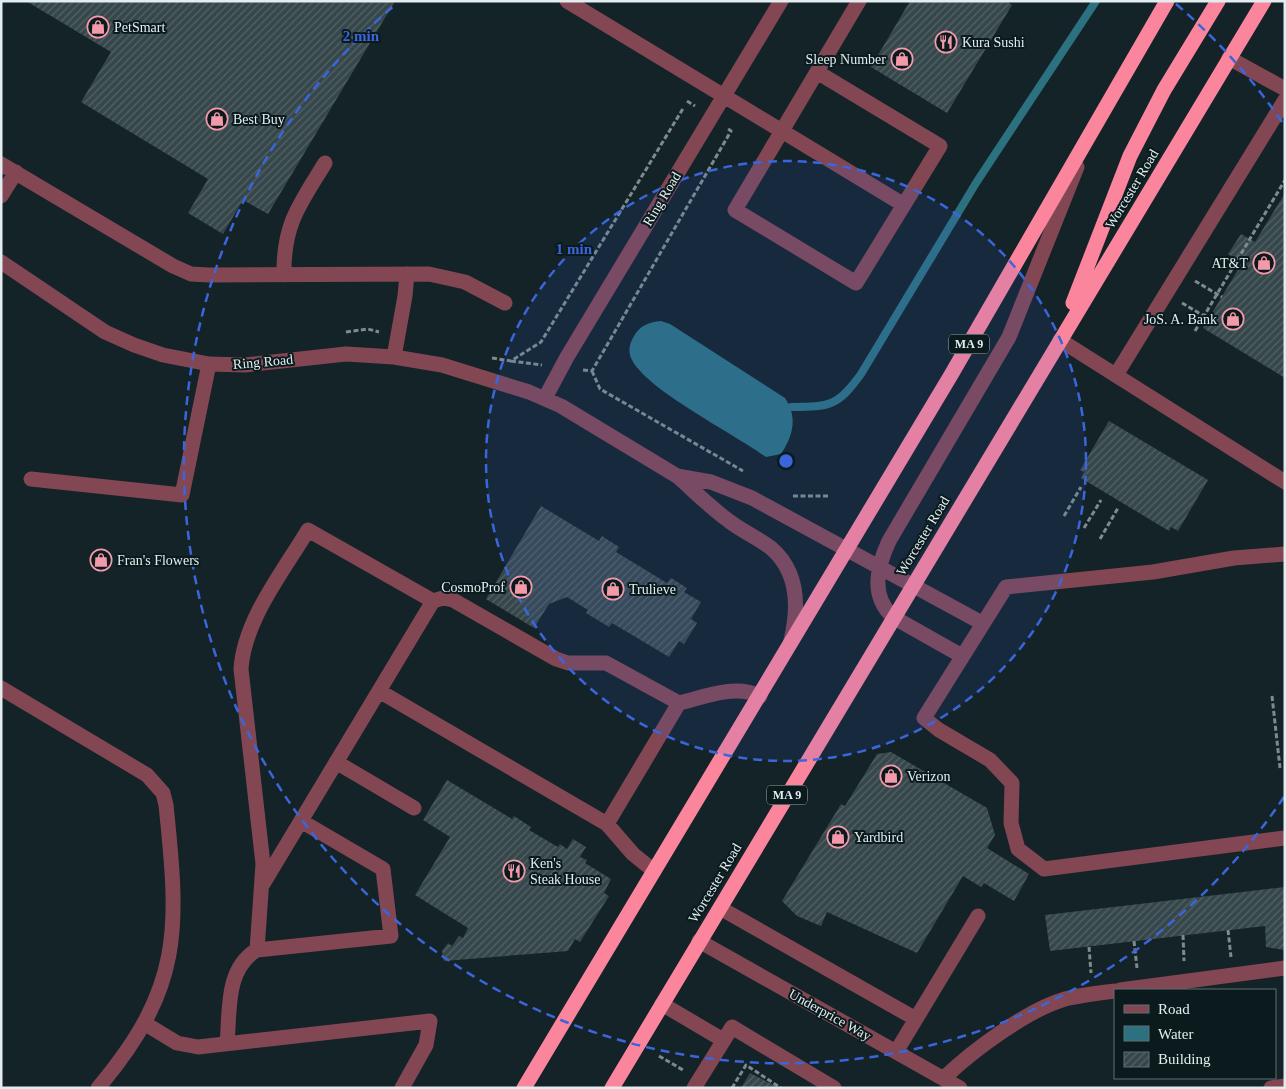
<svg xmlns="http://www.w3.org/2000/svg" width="1286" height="1089" font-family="Georgia,serif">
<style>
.water{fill:#2c7180}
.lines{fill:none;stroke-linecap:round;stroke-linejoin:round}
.stream{stroke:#2c7180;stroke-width:8}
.building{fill:url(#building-hatch)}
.path{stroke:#7e8b8e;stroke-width:3;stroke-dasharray:5 2.5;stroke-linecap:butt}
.minor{stroke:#824753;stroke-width:15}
.highway{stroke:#fb859d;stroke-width:15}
.ring{fill:none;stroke:#3b66db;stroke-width:2.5;stroke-dasharray:9 6}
.labels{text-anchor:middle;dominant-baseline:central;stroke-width:4;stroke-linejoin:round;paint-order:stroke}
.shield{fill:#0a1a1d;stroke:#a2aeb0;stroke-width:1}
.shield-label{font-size:12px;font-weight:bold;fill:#e3edef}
.poi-label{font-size:14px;fill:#e3edef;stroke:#0a1a1d;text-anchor:start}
.street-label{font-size:14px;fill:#e3edef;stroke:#0a1a1d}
.centre{fill:#3b66db;stroke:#0a1a1d;stroke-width:2.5}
.ring-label{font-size:15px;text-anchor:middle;font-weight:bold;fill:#3b66db;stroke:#0a1a1d;stroke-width:4;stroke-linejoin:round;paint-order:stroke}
</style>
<defs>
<pattern id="building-hatch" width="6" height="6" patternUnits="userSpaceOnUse" patternTransform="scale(1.25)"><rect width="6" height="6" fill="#36474b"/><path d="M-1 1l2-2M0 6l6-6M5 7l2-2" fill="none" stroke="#536265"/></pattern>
</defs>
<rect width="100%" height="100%" fill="#132327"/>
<path class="water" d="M661 321 670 324 785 398C798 417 793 436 781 454L766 457C736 435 647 390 632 360 628 352 629 345 633 338 639 326 648 322 661 321Z"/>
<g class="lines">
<path class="stream" d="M791 407C830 407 838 406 861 374L976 183 1096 1"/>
</g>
<path class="building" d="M26 1H395L268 214 243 200 223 234 188 213 208 179 81 102 111 52Z
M910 1H1006L1012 5 947 113 871 67Z
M1285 193V378L1203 328 1242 263 1228 254 1241 234 1255 242Z
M1109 421 1208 480 1178 531 1171 527 1169 531 1081 478 1084 472 1080 470Z
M541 506 599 541 602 536 619 547 616 552 667 583 671 578 687 588 684 592 701 602 691 619 697 623 684 644 679 641 669 657 612 623 609 627 586 613 588 610 567 597 549 604 534 628 486 599Z
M891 752 987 808 995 835 987 848 1029 874 1014 901 984 883 981 887 963 876 917 953 827 912 821 926 797 916 782 901 841 804 845 806 877 754Z
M447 780 512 819 514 816 531 827 529 830 558 847 560 844 567 849 573 839 586 847 580 857 587 860 585 863 611 879 604 893 609 896 580 942 575 939 568 951 444 961 442 951 448 943 452 946 459 936 463 938 468 928 415 895 450 837 423 820Z
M1285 887V950L1266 947 1265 926 1050 951 1045 915Z
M750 1073 779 1088H741Z"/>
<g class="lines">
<path class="path" d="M687 101 695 106
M1195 281 1222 297
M1182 303 1209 319
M1195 331 1285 180
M346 332 368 329 379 332
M492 358 511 361 541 342 684 107
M511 361 542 365
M583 370 592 371 731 131 727 128
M592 371 600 389 743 471
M793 496H828
M1064 516 1081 487
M1084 528 1101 500
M1100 539 1118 508
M1272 696 1280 768
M1228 930 1231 957
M1183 935 1184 961
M1134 941 1137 968
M1089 947 1091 973
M659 1056 683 1070
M732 1088 746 1065 781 1088"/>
<path class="minor" d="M567 1 904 205
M1229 58 1285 89
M817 72 940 146 856 283 735 210 859 1
M1 164 173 266 191 274 209 275 429 274 465 282 505 303
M1 196 16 172
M1 262 105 332 134 345 163 355 209 364 245 365 346 354 394 357 442 365 529 392 561 406 677 476 711 482 752 498 982 623
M284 275C283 224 300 204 325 163
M1060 340 1285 482
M394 357 405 296 407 274
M1116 375 1285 100
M545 398 567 357 781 1
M677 476C694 491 711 508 729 521 742 531 758 538 771 548 799 572 799 607 791 640
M31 479 182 495 209 364
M1285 554 1234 558 1153 572 1006 587 924 718 939 730 990 760 1012 783 1011 823 1018 849 1044 869 1285 838
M962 656 893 617C870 596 877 567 889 541L1009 337 1077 167
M1 688 147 775 163 793 166 805C179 930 183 987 98 1088
M379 691 607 824 633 854 654 871
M336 762 414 808
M607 824 679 703
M263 884 433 601 443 598 453 600 556 659 568 663H606L679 703C705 697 734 684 760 696
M720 908 916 1019
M699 941 960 1088
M257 950 263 864 241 669C244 620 283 572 308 530L433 601
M1120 990 1285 968
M662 1004 723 1040
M144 1023 177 1043 198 1047 430 1021 426 1045 402 1088
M227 1044C230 1012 225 968 257 950L391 936 383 869 301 821
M896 1052 978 916
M944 1078C972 1051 1027 1010 1065 999 1081 995 1098 993 1115 991
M694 1088 732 1027 834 1088
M1271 1088 1285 1086"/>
<path class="highway" d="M1073 303 1130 156 1164 90 1218 1
M524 1088 951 375 1167 1
M612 1088 1264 1"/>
</g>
<circle cx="786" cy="461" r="300" fill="#3b66db" fill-opacity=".12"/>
<g class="ring">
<circle cx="786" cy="461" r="300"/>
<path d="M1284 797A601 601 0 1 1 396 4M1176 4A601 601 0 0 1 1284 125"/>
</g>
<defs>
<g id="shop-ring" transform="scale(1.125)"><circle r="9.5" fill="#0a1a1d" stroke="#f39aaa" stroke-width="1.5"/><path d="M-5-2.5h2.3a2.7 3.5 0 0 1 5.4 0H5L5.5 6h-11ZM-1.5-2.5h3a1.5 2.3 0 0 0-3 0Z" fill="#f39aaa"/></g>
<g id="restaurant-ring" transform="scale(1.125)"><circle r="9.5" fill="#0a1a1d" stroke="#f39aaa" stroke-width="1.5"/><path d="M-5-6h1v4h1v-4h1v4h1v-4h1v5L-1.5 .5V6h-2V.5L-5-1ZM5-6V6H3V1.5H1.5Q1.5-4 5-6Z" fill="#f39aaa"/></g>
</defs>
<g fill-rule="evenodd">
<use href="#shop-ring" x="98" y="27"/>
<use href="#restaurant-ring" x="946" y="42"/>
<use href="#shop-ring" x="902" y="59"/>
<use href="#shop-ring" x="217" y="119"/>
<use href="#shop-ring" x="1264" y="263"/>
<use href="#shop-ring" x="1233" y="319"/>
<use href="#shop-ring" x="101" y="560"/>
<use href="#shop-ring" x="521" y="587"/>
<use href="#shop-ring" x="613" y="589"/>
<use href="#shop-ring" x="891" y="776"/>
<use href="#shop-ring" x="838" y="837"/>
<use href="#restaurant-ring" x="514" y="871"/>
</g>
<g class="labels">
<g class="shield">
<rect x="949" y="334.5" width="40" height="19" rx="4"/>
<rect x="767" y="785.5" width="40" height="19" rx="4"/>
</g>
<g class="shield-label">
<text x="969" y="344">MA 9</text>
<text x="787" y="795">MA 9</text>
</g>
<g class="poi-label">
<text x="114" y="27">PetSmart</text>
<text x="962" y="42">Kura Sushi</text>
<text x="886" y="59" text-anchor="end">Sleep Number</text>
<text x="233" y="119">Best Buy</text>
<text x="1248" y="263" text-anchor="end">AT&amp;T</text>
<text x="1217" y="319" text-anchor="end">JoS. A. Bank</text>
<text x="117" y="560">Fran's Flowers</text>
<text x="505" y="587" text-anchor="end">CosmoProf</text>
<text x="629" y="589">Trulieve</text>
<text x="907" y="776">Verizon</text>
<text x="854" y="837">Yardbird</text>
<text x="530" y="863">Ken's<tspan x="530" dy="16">Steak House</tspan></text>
</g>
<g class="street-label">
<text transform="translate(1132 189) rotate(-59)">Worcester Road</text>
<text transform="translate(662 199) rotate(-59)">Ring Road</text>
<text transform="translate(263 362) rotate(-5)">Ring Road</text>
<text transform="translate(923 536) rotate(-59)">Worcester Road</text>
<text transform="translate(715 883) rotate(-59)">Worcester Road</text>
<text transform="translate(830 1015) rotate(29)">Underprice Way</text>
</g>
</g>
<circle cx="786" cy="461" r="8" class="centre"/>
<g class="ring-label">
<text x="361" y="41">2 min</text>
<text x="574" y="254">1 min</text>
</g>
<rect width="1286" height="1089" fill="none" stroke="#e3edef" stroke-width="5"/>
<rect x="1114" y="989" width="162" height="90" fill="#0a1a1d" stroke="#616e71"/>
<rect x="1124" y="1005" width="25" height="8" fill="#824753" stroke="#616e71"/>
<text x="1158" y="1014" font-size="15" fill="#e3edef">Road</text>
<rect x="1124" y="1026" width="25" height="15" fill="#2c7180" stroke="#616e71"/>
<text x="1158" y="1039" font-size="15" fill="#e3edef">Water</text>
<rect x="1124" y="1052" width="25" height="15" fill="url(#building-hatch)" stroke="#616e71"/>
<text x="1158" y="1064" font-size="15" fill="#e3edef">Building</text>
</svg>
